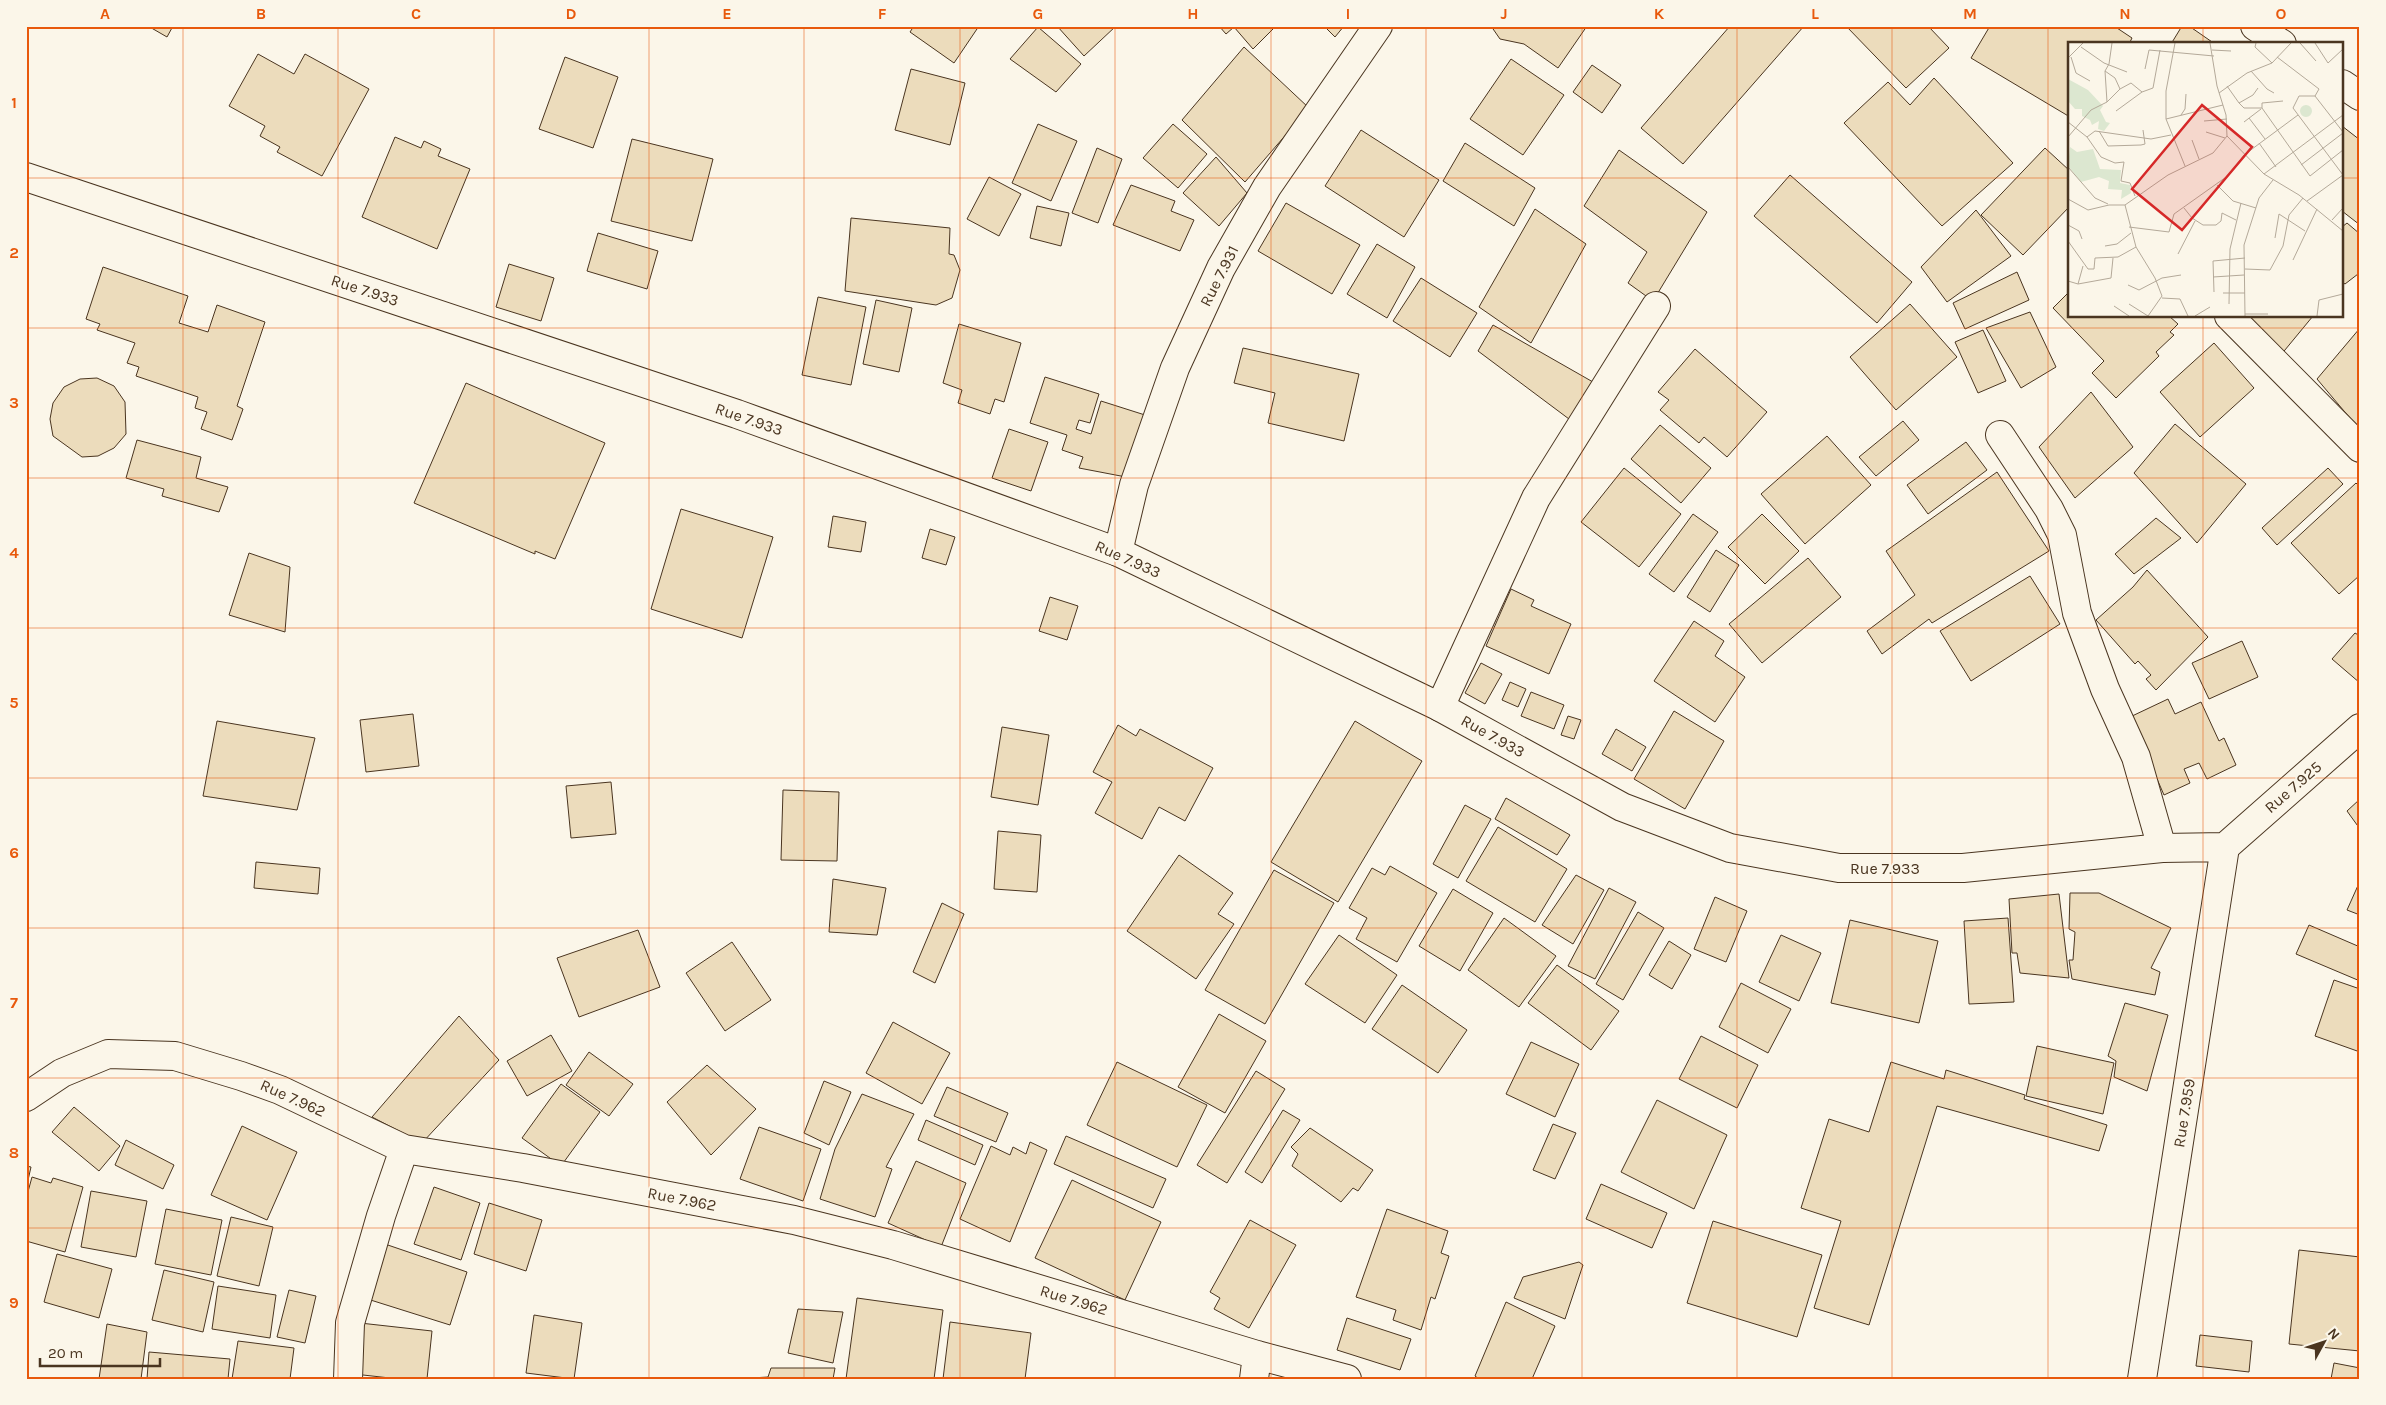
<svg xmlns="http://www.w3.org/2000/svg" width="2386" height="1405" font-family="Karla,sans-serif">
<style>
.building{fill:#ecdcbc;stroke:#4a3520}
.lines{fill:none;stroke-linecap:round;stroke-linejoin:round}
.minor-casing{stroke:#4a3520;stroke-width:30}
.tertiary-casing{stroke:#4a3520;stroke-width:30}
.minor{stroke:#fbf6e9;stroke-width:28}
.tertiary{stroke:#fbf6e9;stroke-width:28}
.grid{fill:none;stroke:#e8590c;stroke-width:1;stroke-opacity:0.55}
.labels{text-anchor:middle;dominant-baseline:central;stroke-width:4;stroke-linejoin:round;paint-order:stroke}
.street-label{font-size:16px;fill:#4a3520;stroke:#fbf6e9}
.inset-road{fill:none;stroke:#b4a999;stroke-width:1}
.view{fill:#d62828;fill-opacity:0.15;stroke:#d62828;stroke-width:2.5}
.inset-edge{fill:none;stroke:#4a3520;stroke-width:2.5}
.neatline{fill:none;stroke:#e8590c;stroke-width:2}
.grid-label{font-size:16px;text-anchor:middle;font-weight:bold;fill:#e8590c}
</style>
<rect width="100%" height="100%" fill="#fbf6e9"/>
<path class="building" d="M148 26H173L167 37Z
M914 26H979L954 63 910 32Z
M1057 26H1116L1084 56Z
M1219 26H1276L1253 49 1234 27 1226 34Z
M1324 26H1344L1335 37Z
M1491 26H1587L1558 68 1524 44 1500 39Z
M1730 26H1804L1683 164 1641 128Z
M1846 26H1928L1949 48 1906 88Z
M1990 26H2114L2132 38 2129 44H2070V117L1971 58Z
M2182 26H2189L2215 44H2171Z
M1038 27 1081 64 1056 92 1010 59Z
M1244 47 1309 108 1245 182 1182 120Z
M258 54 294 74 305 54 369 89 322 176 277 152 280 147 260 136 265 126 229 106Z
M565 57 618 77 593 148 539 129Z
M1511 59 1564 95 1523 155 1470 119Z
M1592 65 1621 85 1602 113 1573 92Z
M911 69 965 83 950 145 895 130Z
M1934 78 2013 163 1942 226 1844 123 1888 82 1910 105Z
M1038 124 1077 141 1051 201 1012 183Z
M1173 124 1207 154 1178 188 1143 158Z
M2342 126 2360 140V225L2342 211Z
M1361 130 1439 180 1404 237 1325 186Z
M395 137 421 148 424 141 441 149 438 156 470 169 437 249 362 217Z
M632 139 713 159 692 241 611 221Z
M1465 143 1535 188 1514 226 1443 181Z
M1097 148 1122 159 1098 223 1072 213Z
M2045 148 2070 171V206L2023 255 1981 215Z
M1619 150 1707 212 1653 301 1628 283 1647 252 1584 206Z
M1216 157 1247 193 1219 226 1183 193Z
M1790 175 1912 282 1877 323 1754 216Z
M989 177 1021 194 999 236 967 219Z
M1131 185 1175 201 1171 211 1194 220 1180 251 1113 225Z
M1286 203 1360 245 1332 294 1258 251Z
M1037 206 1069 213 1061 246 1030 238Z
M1535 209 1586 244 1531 343 1479 307Z
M1976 210 2011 256 1947 302 1921 267Z
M851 218 950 228 949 254 954 255 960 270 952 298 936 305 845 291Z
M2347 223 2360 234V276L2358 274 2345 284 2342 282V227Z
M598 233 658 251 647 289 587 271Z
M1377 244 1415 267 1387 318 1347 294Z
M509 264 554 278 541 321 496 307Z
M103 267 188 296 179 323 208 332 217 305 265 322 237 406 243 409 232 440 201 429 207 412 195 408 198 397 136 376 139 367 127 363 135 343 97 330 100 324 86 319Z
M2017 272 2029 300 1965 329 1953 303Z
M1421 278 1477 313 1450 357 1393 321Z
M2070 291V316H2169L2178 324 2170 332 2174 335 2156 352 2159 356 2116 398 2092 373 2104 361 2053 308Z
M818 297 866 307 851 385 802 375Z
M876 300 912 308 899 372 863 364Z
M1910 304 1957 357 1896 410 1850 357Z
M2030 312 2056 367 2021 388 1986 328Z
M2232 316H2313L2280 356Z
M959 324 1021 343 1004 402 995 399 990 414 958 403 962 390 943 383Z
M1493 325 1600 386 1569 419 1478 351Z
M2360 328V430L2317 379Z
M1983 330 2006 381 1978 393 1955 342Z
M2214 343 2254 388 2200 437 2160 392Z
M1243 348 1359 374 1344 441 1268 423 1275 393 1234 383Z
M1695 349 1767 412 1727 457 1704 437 1699 443 1660 410 1669 400 1658 392Z
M1045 377 1099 394 1090 423 1079 420 1076 429 1091 434 1101 401 1145 415 1126 477 1079 468 1083 457 1062 450 1067 435 1030 423Z
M97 378 114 386 125 402 126 434 114 448 98 456 82 457 53 436 50 419 53 403 64 387 80 379Z
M466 383 605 443 555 559 535 551V554L414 503Z
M2091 392 2133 447 2075 498 2039 447Z
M1903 421 1919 440 1876 476 1859 457Z
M2175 424 2246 484 2197 543 2134 473Z
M1660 425 1711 468 1681 503 1631 459Z
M1009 429 1048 442 1031 491 992 478Z
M1827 436 1871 485 1805 544 1761 494Z
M137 440 201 457 196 478 228 487 219 512 162 496 164 489 126 478Z
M1966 442 1987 470 1928 514 1907 485Z
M1624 468 1681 514 1639 567 1581 522Z
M2328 468 2343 484 2277 545 2262 528Z
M1997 472 2049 551 1932 623 1929 619 1882 654 1867 631 1915 595 1886 551Z
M2356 483 2360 487V575L2339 594 2291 543Z
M681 509 773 537 742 638 651 609Z
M1693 514 1718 532 1674 592 1649 574Z
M1762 514 1799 551 1765 584 1728 547Z
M833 516 866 522 861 552 828 547Z
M2156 518 2181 538 2134 574 2115 554Z
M930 529 955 537 946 565 922 558Z
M1716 550 1739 565 1710 612 1687 597Z
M249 553 290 567 285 632 229 615Z
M1808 558 1841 597 1762 663 1729 624Z
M2147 570 2208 637 2156 690 2146 679 2151 675 2138 661 2135 664 2096 620 2133 587Z
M2030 576 2060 624 1971 681 1940 631Z
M1511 589 1534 600 1531 606 1571 624 1549 674 1486 646Z
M1050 597 1078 606 1067 640 1039 631Z
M1694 621 1724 641 1715 656 1745 677 1715 722 1654 681Z
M2355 633 2360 636V683L2332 659Z
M2242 641 2258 677 2209 699 2192 663Z
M1481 663 1502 674 1485 704 1465 693Z
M1510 682 1526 689 1518 707 1502 700Z
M1531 692 1564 705 1554 729 1521 716Z
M2168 699 2175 714 2201 702 2219 741 2224 738 2236 765 2207 779 2199 763 2184 769 2190 783 2164 795 2130 717Z
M1674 711 1724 741 1685 809 1634 779Z
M413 714 419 766 366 772 360 720Z
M1568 716 1581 720 1574 739 1561 735Z
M217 721 315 738 297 810 203 796Z
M1355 721 1422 761 1338 902 1271 862Z
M1118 725 1136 736 1140 729 1213 768 1185 821 1159 807 1142 839 1095 813 1112 782 1093 772Z
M1002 727 1049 735 1038 805 991 797Z
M1616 729 1646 747 1632 771 1602 754Z
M611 782 616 834 571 838 566 786Z
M783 790 839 792 837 861 781 860Z
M1506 798 1570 835 1557 855 1495 819Z
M2360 799V829L2347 811Z
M1465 805 1491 819 1458 878 1433 864Z
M1498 827 1567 869 1535 922 1466 881Z
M998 831 1041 835 1037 892 994 889Z
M1179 855 1233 893 1218 914 1234 924 1196 979 1127 931Z
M256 862 320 868 318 894 254 888Z
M1390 866 1437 893 1397 962 1356 939 1367 918 1349 908 1372 868 1385 875Z
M1274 870 1334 903 1265 1024 1205 990Z
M1576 875 1604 890 1573 944 1542 925Z
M833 879 886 888 877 935 829 932Z
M2360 881V915L2347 910Z
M1609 888 1636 902 1595 979 1568 966Z
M1453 889 1493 913 1460 971 1419 946Z
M2070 893H2099L2171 928 2151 968 2160 972 2155 995 2072 979 2069 960H2073L2075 932 2069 929Z
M2059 894 2069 978 2020 973 2017 953H2012L2009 899Z
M1715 897 1747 911 1726 962 1694 949Z
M942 903 964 914 935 983 913 972Z
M1638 912 1664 928 1623 1000 1596 984Z
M1504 918 1556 956 1519 1007 1468 970Z
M2008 918 2014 1002 1969 1004 1964 921Z
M1850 920 1938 941 1919 1023 1831 1003Z
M2309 925 2360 947V981L2296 954Z
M638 930 660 987 579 1017 557 958Z
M1339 935 1397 975 1365 1023 1305 984Z
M1781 935 1821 953 1799 1001 1759 982Z
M1669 941 1691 955 1672 989 1649 975Z
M732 942 771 1000 725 1031 686 973Z
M1557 965 1619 1011 1591 1050 1528 1003Z
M2334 980 2360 989V1052L2315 1036Z
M1741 983 1791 1009 1768 1053 1719 1027Z
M1402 985 1467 1030 1438 1073 1372 1029Z
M2125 1003 2168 1015 2147 1091 2114 1077 2116 1061 2108 1056Z
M1219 1014 1266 1041 1225 1113 1178 1087Z
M459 1016 499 1060 422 1143 372 1117Z
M893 1022 950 1053 922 1104 866 1073Z
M551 1035 572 1071 527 1096 507 1061Z
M1701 1036 1758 1065 1737 1108 1679 1079Z
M1531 1042 1579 1064 1555 1117 1506 1094Z
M2037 1046 2114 1063 2103 1114 2026 1096Z
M589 1052 633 1084 609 1116 566 1085Z
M1117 1062 1207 1105 1177 1167 1087 1125Z
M1891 1062 1944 1079 1946 1070 2025 1095 2024 1099 2107 1125 2099 1151 1937 1106 1869 1325 1814 1308 1841 1221 1801 1208 1829 1119 1869 1132Z
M707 1065 756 1109 711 1155 667 1102Z
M1256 1071 1285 1089 1227 1183 1197 1165Z
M824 1081 851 1092 829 1145 804 1133Z
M561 1084 600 1112 561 1166 522 1138Z
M947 1087 1008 1113 996 1142 934 1116Z
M862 1094 914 1114 886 1167 892 1169 875 1217 820 1199 835 1149Z
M1657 1100 1727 1135 1694 1209 1621 1172Z
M74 1107 120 1146 99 1171 52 1132Z
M1283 1110 1300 1120 1262 1183 1245 1172Z
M926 1120 983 1145 975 1165 918 1140Z
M1553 1124 1576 1133 1555 1179 1533 1170Z
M242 1126 297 1152 267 1220 211 1195Z
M759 1127 821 1149 803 1201 740 1179Z
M1310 1128 1373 1170 1358 1191 1353 1188 1341 1202 1292 1166 1298 1154 1291 1147Z
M1066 1136 1166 1179 1153 1208 1054 1164Z
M126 1140 174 1165 163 1189 115 1165Z
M1030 1142 1047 1150 1010 1242 960 1219 991 1146 1010 1155 1013 1147 1026 1154Z
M916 1161 966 1183 941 1247 888 1223Z
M26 1166 31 1167 26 1189Z
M32 1177 51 1183 53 1178 83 1187 65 1252 26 1241V1199Z
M1072 1180 1161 1222 1125 1300 1035 1258Z
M1601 1184 1667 1213 1652 1248 1586 1219Z
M434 1187 480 1203 461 1260 414 1244Z
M91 1191 147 1201 136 1257 81 1247Z
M489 1203 542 1220 526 1271 474 1254Z
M166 1209 222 1220 211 1275 155 1264Z
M1387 1209 1448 1231 1441 1253 1449 1256 1435 1299 1431 1297 1421 1330 1393 1320 1396 1310 1356 1297Z
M231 1217 273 1227 259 1286 217 1276Z
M1250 1220 1296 1245 1249 1328 1214 1309 1220 1298 1210 1292Z
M1713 1221 1822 1255 1797 1337 1687 1303Z
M379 1242 467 1272 450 1325 361 1297Z
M2299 1250 2360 1257V1351L2289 1344Z
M57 1254 112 1269 99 1318 44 1302Z
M1579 1262 1583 1265 1565 1319 1514 1298 1523 1277Z
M164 1270 214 1282 203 1332 152 1320Z
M218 1286 276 1295 270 1338 212 1329Z
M289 1290 316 1296 305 1343 277 1337Z
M857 1298 943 1310 934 1379H846Z
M1506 1302 1555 1326 1532 1379H1479L1475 1376Z
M798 1309 843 1312 833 1363 788 1353Z
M534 1315 582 1323 574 1379 526 1373Z
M1347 1318 1411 1339 1400 1370 1337 1350Z
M950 1322 1031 1333 1025 1379H943Z
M360 1323 432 1331 427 1379H399L354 1374Z
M107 1324 147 1332 141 1379H99Z
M2200 1335 2252 1341 2249 1372 2196 1366Z
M238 1341 294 1348 290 1379H232Z
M149 1352 230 1359 228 1379H147Z
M2334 1363 2360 1368V1379H2331Z
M771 1368H835L833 1379H735L768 1377Z"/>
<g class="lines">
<g class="minor-casing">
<path id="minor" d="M2255 26 2282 44
M2342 84 2360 96
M2229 316 2360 448
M2000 435 2049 509 2062 535 2077 613 2105 689 2136 757 2162 848
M1118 552 1134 485 1175 368 1221 268 1267 187 1378 26
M1440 707 1536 498 1656 306
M26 1097 62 1073 108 1054 175 1056 241 1076 280 1090 404 1149 523 1168 794 1220 893 1245 1257 1355 1347 1379
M348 1379 350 1323 381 1216 404 1149
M1254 1379 1257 1355"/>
</g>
<g class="tertiary-casing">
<path id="tertiary" d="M26 177 737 414 1118 552 1440 707 1622 807 1730 848 1839 868H1963L2162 848 2225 847
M2225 847 2360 728
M2142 1379 2225 847"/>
</g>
<use href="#minor" class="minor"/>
<use href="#tertiary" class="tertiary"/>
</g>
<path class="grid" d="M183 26V1379M338 26V1379M494 26V1379M649 26V1379M804 26V1379M960 26V1379M1115 26V1379M1271 26V1379M1426 26V1379M1582 26V1379M1737 26V1379M1892 26V1379M2048 26V1379M2203 26V44M26 178H2070M2342 178H2360M2203 316V1379M26 328H2360M26 478H2360M26 628H2360M26 778H2360M26 928H2360M26 1078H2360M26 1228H2360"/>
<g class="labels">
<g class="street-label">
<text transform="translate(1219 276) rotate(-63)">Rue 7.931</text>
<text transform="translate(365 290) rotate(18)">Rue 7.933</text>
<text transform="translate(749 419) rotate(19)">Rue 7.933</text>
<text transform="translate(1128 559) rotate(24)">Rue 7.933</text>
<text transform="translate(1493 736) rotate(29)">Rue 7.933</text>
<text transform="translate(2293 787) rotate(-41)">Rue 7.925</text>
<text x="1885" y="868">Rue 7.933</text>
<text transform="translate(293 1098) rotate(24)">Rue 7.962</text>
<text transform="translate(2184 1113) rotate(-81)">Rue 7.959</text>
<text transform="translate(682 1199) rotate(11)">Rue 7.962</text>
<text transform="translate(1074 1300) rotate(17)">Rue 7.962</text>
</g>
</g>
<g transform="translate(2068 42)">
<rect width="275" height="275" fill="#fbf6e9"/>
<path d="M0 37 20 48 35 64 32 68 38 80 42 81 36 89 30 87 31 79 24 83 22 78 14 74V67H7L0 59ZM232 69a6 6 0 1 1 12 0a6 6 0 1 1-12 0ZM2 105 9 110 25 107 32 127 53 128 52 141 62 143 63 151 53 157 54 148 40 147 41 139 31 135 13 140 0 124Z" fill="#dce7d0"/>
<path class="inset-road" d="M44 1 41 22 37 29 47 36 52 47 63 41 74 50 85 46 92 8M142 1 149 44 158 73 159 94M188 1 187 5 204 21M232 1 248 19M247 1 260 21 275 7M13 5 36 21 59 30M144 8 163 9M3 15 8 31 22 39M209 15 251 47 247 54M0 16 15 1M77 27 81 8 146 14M37 29 39 60M183 29 199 47 206 51M159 44 171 61 185 53 190 46M151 51 179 31 204 21 223 1M247 54H231L225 66 275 133M247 54 275 90M215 59 194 61V66L242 134 275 108M171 61 176 66H194M48 69 74 50M113 73 117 67 118 52M181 76 197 97M98 77V49L107 1M136 79 159 77M0 80 19 95 33 115 47 121 56 120 53 139 62 141 67 154M176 80 193 67M31 89 40 104 73 103 77 102 75 88M138 90 157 96M159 94 196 132 231 153 275 189M0 95 23 68 39 60 52 47M19 95 27 89 83 97 103 93M124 98 131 117M191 101 208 125M233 123 275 91M117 124 98 77 155 63M0 125 27 156 40 162M196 132 275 73M149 143 165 159 188 166M0 157 20 168 41 163H57M239 159 275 133M116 166 124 176 135 183H148L153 179 154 171 168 178M264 178 275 166M0 183 11 189 14 197M61 185 101 190 106 172 161 133 176 113 230 73M207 196 211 172 237 189M0 199 20 227H26L27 216 50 215 68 205M37 204 49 202 63 191M110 212 127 179M225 218 249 167M177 227 202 228 215 204 221 173 235 156M145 235 176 233M0 239 10 242 15 224M10 242 43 236 45 216M60 243 71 248 94 236 113 233M146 250 145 219 177 216M155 251H177M94 256 112 257 120 274M61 262 80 274M161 262 162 207 173 161M46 264 61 274M177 272H200M80 274 94 254 87 236 68 205 57 163 100 133 145 111 159 94M127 274 142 265M177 274 176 203 191 156 205 138M249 274 251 258 275 252"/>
<path class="view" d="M134 63 184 105 114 188 64 147Z"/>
<rect width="275" height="275" class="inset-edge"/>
</g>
<rect width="2386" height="1405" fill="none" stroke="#fbf6e9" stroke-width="55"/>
<g transform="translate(2324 1342) rotate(50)" stroke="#fbf6e9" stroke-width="4" paint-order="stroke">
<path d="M0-4L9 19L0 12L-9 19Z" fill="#4a3520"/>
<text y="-8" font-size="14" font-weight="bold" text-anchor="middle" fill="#4a3520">N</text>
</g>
<path d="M40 1358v8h120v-8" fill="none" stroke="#4a3520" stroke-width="2.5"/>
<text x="48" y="1358" font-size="15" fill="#4a3520" stroke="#fbf6e9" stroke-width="4" paint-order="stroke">20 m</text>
<rect x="28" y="28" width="2330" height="1350" class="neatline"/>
<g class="grid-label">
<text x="105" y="19">A</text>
<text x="261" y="19">B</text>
<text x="416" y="19">C</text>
<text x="571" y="19">D</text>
<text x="727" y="19">E</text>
<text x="882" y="19">F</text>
<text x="1038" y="19">G</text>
<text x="1193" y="19">H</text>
<text x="1348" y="19">I</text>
<text x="1504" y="19">J</text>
<text x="1659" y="19">K</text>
<text x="1815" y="19">L</text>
<text x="1970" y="19">M</text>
<text x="2125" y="19">N</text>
<text x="2281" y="19">O</text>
<text x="14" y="108">1</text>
<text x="14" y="258">2</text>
<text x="14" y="408">3</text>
<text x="14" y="558">4</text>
<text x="14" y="708">5</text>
<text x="14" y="858">6</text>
<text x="14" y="1008">7</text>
<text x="14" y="1158">8</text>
<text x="14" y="1308">9</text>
</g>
</svg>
